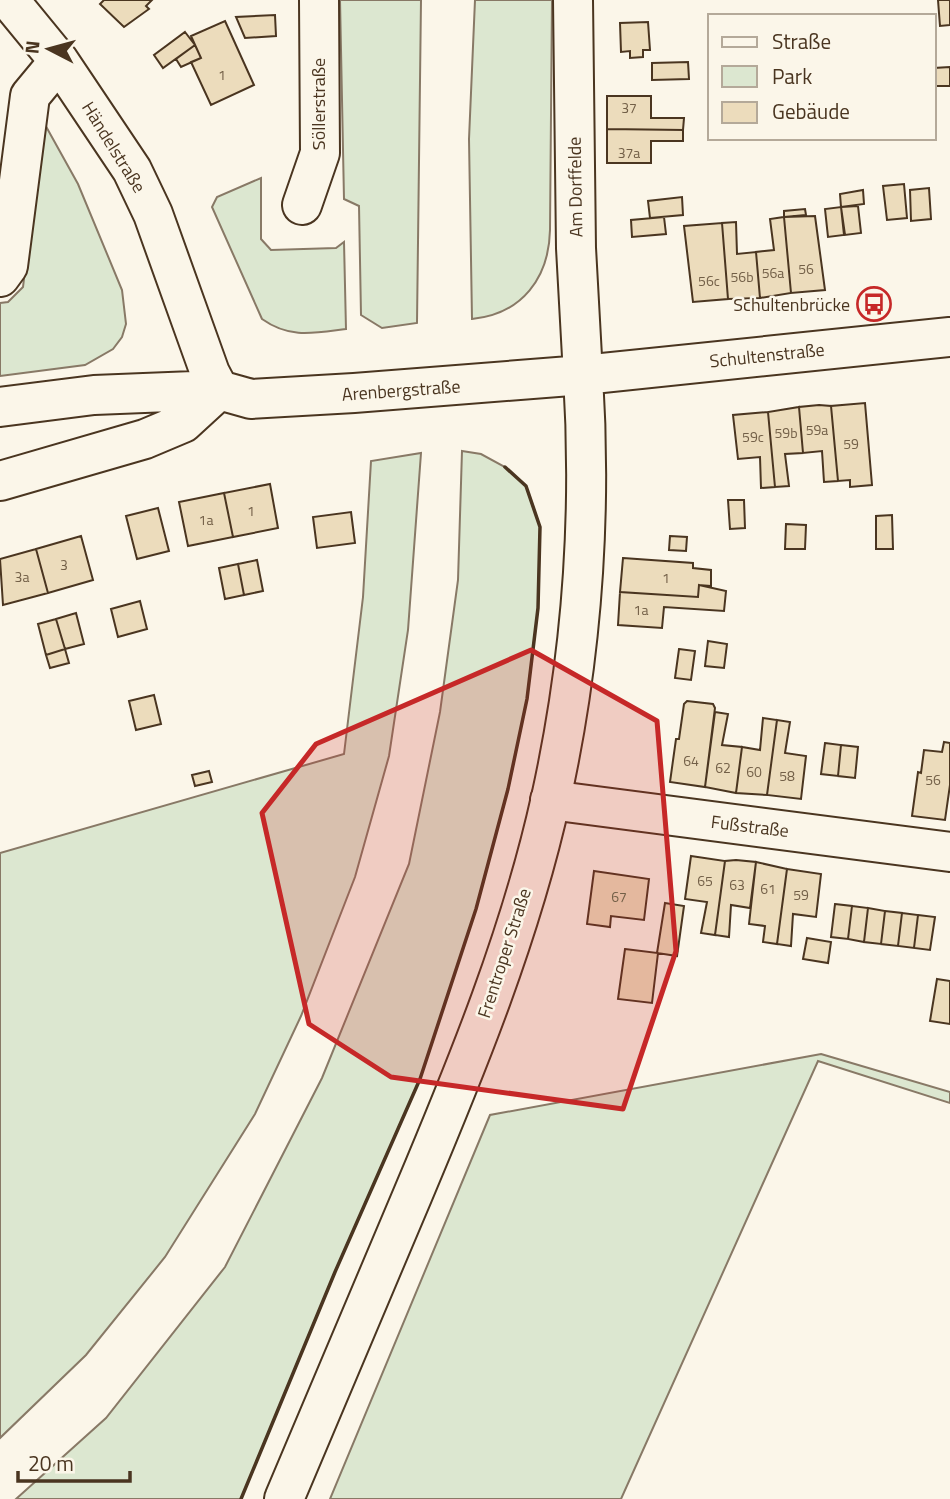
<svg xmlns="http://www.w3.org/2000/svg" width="950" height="1499" font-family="'Titillium Web',sans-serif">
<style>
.green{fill:#dce7d0;stroke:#887966;stroke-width:2}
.building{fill:#ecdcbc;stroke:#4a3520;stroke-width:2}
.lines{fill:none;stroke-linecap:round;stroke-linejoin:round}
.minor-casing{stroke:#4a3520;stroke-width:42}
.major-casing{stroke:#4a3520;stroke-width:42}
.minor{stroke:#fbf6e9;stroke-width:38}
.major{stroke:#fbf6e9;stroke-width:38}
.wall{stroke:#4a3520;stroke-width:3.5}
.marked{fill:#c62828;fill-opacity:0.2;stroke:#c62828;stroke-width:5;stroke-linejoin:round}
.labels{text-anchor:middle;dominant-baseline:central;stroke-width:5;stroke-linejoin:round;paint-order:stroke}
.number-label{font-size:14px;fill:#725f47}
.street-label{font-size:18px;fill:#4a3520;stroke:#fbf6e9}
.poi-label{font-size:18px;fill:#4a3520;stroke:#fbf6e9;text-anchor:end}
</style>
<rect width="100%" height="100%" fill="#fbf6e9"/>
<path class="green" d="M340 0H421L417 323 382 328 361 315 359 206 344 199Z
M475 0H552L550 230C549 278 522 314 472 319L469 139Z
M43 121 78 184 122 290 126 324 122 337 113 349 85 365 0 376V303L8 302 23 287Z
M261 178V239L271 250 336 248 344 242 346 329C314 333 290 339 262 319L212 207 217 197Z
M462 451 481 454 505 467 526 486 540 527 538 608 527 699 508 789 476 909 420 1079 335 1272 241 1499H16L106 1418 225 1267 322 1078 409 864 440 712 458 580Z
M421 453 408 630 389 756 355 877 301 1016 255 1114 165 1257 86 1355 0 1438V853L344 754 363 597 371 461Z
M821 1054 950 1092V1103L818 1061 621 1499H330L490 1115Z"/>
<path class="building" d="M104 0H152L146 6 149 9 124 27 100 4Z
M938 0H950V25L940 26Z
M275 15 276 36 245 38 236 17Z
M225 21 254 85 211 105 191 62 201 58 191 36Z
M648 22 650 50H643V57L630 58V51L621 52 620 23Z
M185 32 195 45 163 68 154 55Z
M195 45 201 58 181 67 176 59Z
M688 62 689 79 652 80V63Z
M950 67V86H934V68Z
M607 96H651V118H684L683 130 607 129Z
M607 129 683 130V141H651V163H607Z
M904 184 907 218 887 220 883 186Z
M929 188 931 219 911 221 910 190Z
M863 190 864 204 841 207 840 194Z
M682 197 683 215 650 218 648 201Z
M858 206 861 233 845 235 841 207Z
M841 207 844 235 828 237 825 209Z
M805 209 806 215 784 217V211Z
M815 216 825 290 791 293 784 217Z
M664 217 666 234 632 237 631 220Z
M784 217 791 293 760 298 756 252 774 250 770 219Z
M736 222 737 254 756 252 760 298 728 299 722 223Z
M722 223 728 299 693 302 684 226Z
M865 403 872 485 850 487V480L838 481 831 406Z
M819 405 831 406 838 481 824 482 822 451 803 453 799 407Z
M799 407 803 453 785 454 789 486 775 487 768 412Z
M768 412 775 487 761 488 760 457 738 459 733 415Z
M270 484 278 528 233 537 224 493Z
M224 493 233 537 188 546 179 502Z
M728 500H744L745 528 730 529Z
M158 508 169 551 137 559 126 516Z
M351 512 355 543 317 548 313 517Z
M892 515 893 549H876V516Z
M786 524 806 525 805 549H785Z
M81 536 93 580 48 593 36 549Z
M670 536 687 537 686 551 669 550Z
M36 549 48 593 3 605 0 559Z
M623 558 693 563V568L711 570V586L699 585 698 597 620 592Z
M257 560 263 591 244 595 238 564Z
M238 564 244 595 225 599 219 568Z
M699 585 726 591 724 611 664 607 662 628 618 625 620 592 698 597Z
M140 601 147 629 118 637 111 609Z
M76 613 84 644 65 649 56 619Z
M56 619 65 649 46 655 38 624Z
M708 641 727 644 724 668 705 666Z
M65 649 69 663 50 668 46 655Z
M679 649 695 651 691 680 675 678Z
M154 695 161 724 136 730 129 701Z
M687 701 713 704 715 708 705 787 670 782 676 739H679L684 704Z
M715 712 728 714 722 745 742 747 736 793 705 787Z
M763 718 777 720 767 795 736 793 742 747 760 750Z
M777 720 790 722 785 753 806 756 801 799 767 795Z
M944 742 950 743V785L945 820 912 816 918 772 921 773 924 750 942 752Z
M825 743 841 745 838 776 821 774Z
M841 745 858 747 855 778 838 776Z
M209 771 212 782 195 786 192 775Z
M691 856 725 861 715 935 701 933 707 902 685 899Z
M736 860 756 862 750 908 731 905 729 937 715 935 725 861Z
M756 862 787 869 777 944 763 942 765 926 749 924Z
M787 869 821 874 816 917 793 914 791 946 777 944Z
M594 871 649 879 644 920 611 916 610 927 587 924Z
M665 903 684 906 677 956 657 953Z
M835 904 852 906 848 939 831 937Z
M852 906 868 908 864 942 848 939Z
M868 908 885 911 881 944 864 942Z
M885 911 902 913 898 946 881 944Z
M902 913 918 915 914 948 898 946Z
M918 915 935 917 930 950 914 948Z
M807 938 831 942 828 963 803 959Z
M625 949 658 953 652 1003 618 999Z
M937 979 950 981V1024L930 1021Z"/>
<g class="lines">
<g class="minor-casing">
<path id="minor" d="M9 0 59 61 132 170 153 214 210 373 219 390
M302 205 320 153 319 0
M0 277 8 266 30 96 59 61
M0 407 94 395 219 390 251 399 354 393 583 375 576 248 573 0
M0 481 145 439 183 423 219 390
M550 800 950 852"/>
</g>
<g class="major-casing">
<path id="major" d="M284 1499C327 1397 370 1295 413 1194 467 1066 521 934 551 798 582 658 592 517 583 375L950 337"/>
</g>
<use href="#minor" class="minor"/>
<use href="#major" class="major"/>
<path class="wall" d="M241 1499 335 1272 420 1079 476 909 508 789 527 699 538 608 540 527 526 486 505 467"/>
</g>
<path class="marked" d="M531 650 657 721 676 951 623 1109 391 1077 309 1024 262 813 316 744Z"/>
<defs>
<g id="bus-ring" transform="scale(1.75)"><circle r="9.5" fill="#fbf6e9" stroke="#c62828" stroke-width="1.5"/><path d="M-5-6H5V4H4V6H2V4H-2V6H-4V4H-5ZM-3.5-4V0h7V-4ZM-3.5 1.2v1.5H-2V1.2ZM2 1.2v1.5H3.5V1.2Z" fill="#c62828"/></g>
</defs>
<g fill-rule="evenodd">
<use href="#bus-ring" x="874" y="304"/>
</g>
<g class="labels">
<g class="number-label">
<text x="222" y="74">1</text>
<text x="629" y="107">37</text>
<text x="629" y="152">37a</text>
<text x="806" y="268">56</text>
<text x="773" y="272">56a</text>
<text x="742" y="276">56b</text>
<text x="709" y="280">56c</text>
<text x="817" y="429">59a</text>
<text x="786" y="432">59b</text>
<text x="753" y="436">59c</text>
<text x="851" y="443">59</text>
<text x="251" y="510">1</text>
<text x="206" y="519">1a</text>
<text x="64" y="564">3</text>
<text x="22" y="576">3a</text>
<text x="666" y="577">1</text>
<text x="641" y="609">1a</text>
<text x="691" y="760">64</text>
<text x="723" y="767">62</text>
<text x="754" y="771">60</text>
<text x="787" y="775">58</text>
<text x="933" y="779">56</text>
<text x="705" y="880">65</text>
<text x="737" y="884">63</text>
<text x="768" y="888">61</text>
<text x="801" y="894">59</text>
<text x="619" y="896">67</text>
</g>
<g class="street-label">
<text transform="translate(318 104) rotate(-90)">Söllerstraße</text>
<text transform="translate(114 147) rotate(58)">Händelstraße</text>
<text transform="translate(575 187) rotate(-91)">Am Dorffelde</text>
<text transform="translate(767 355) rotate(-6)">Schultenstraße</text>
<text transform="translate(401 390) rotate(-4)">Arenbergstraße</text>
<text transform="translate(750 826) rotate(7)">Fußstraße</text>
<text transform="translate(504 953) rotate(-72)">Frentroper Straße</text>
</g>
<g class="poi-label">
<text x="850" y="304">Schultenbrücke</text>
</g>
</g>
<rect x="708" y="14" width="228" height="126" fill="#fbf6e9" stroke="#b4a999" stroke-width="2"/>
<rect x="722" y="37" width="35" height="10" fill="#fbf6e9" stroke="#b4a999" stroke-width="2"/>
<text x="772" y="49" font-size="21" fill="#4a3520">Straße</text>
<rect x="722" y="66" width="35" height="21" fill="#dce7d0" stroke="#b4a999" stroke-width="2"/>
<text x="772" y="84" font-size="21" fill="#4a3520">Park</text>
<rect x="722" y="102" width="35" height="21" fill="#ecdcbc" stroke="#b4a999" stroke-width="2"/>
<text x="772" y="119" font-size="21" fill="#4a3520">Gebäude</text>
<g transform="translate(49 49) rotate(276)" stroke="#fbf6e9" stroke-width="5" paint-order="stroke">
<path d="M0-5L12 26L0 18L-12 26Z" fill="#4a3520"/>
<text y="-10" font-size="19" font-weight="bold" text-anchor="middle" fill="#4a3520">N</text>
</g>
<path d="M18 1471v10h112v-10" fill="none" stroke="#4a3520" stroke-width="3.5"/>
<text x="28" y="1471" font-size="21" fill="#4a3520" stroke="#fbf6e9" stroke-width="5" paint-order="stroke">20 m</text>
</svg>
